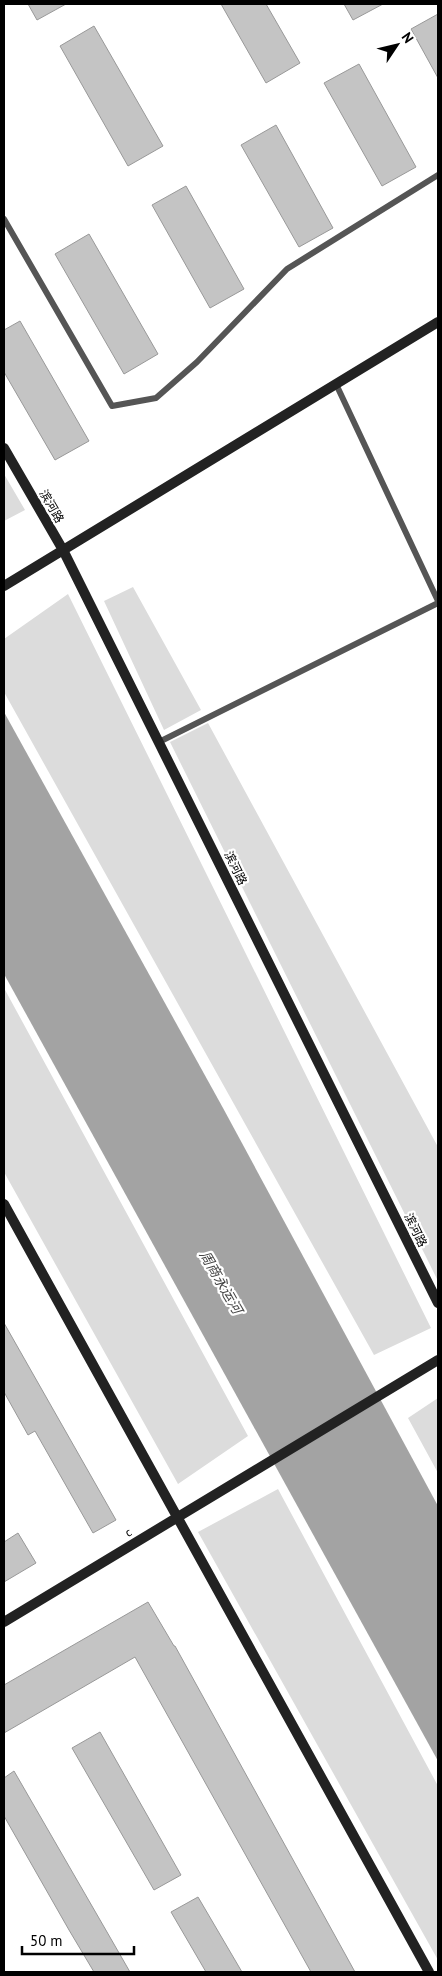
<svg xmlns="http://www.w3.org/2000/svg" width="442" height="1976" font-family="'PT Sans','Noto Sans SC',sans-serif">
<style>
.green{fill:#dcdcdc}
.water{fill:#a3a3a3}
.building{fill:#c4c4c4;stroke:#999}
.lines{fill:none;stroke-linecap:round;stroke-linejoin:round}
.lane{stroke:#555;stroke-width:6}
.secondary{stroke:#222;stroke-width:10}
.labels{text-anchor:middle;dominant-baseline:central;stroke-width:4.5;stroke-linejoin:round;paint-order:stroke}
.street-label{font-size:12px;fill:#000;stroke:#fff}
.water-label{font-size:14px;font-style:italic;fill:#444;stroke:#fff}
</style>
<rect width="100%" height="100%" fill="#fff"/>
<path class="green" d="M4 474 25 510 4 521Z
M133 587 201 710 164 730 104 601Z
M68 594 431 1328 374 1355 4 692V639Z
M208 723 438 1147V1281L170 742Z
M4 988 248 1436 178 1484 4 1172Z
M438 1398V1473L408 1418Z
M278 1489 438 1786V1960L198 1532Z"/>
<path class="water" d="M4 712 223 1108 438 1506V1761L4 974Z"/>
<path class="building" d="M28 4H66L37 20Z
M221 4H266L300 63 266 83Z
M344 4H383L353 20Z
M438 14V78L411 29Z
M94 26 163 146 128 166 60 46Z
M359 64 416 167 382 186 324 83Z
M276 125 333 228 299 247 241 145Z
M186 186 244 289 210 308 152 205Z
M89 234 158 354 124 374 55 254Z
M20 321 89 441 55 460 4 372V330Z
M4 1323 116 1520 93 1533 35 1431 28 1435 4 1392Z
M18 1533 36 1563 4 1582V1542Z
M148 1602 174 1646H175L355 1972H311L135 1657 4 1733V1685Z
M100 1732 181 1875 154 1890 72 1748Z
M14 1771 107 1932 130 1972H94L69 1930 4 1816V1778Z
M198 1897 242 1972H206L171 1912Z"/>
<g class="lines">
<path class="lane" d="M4 219 112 406 156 398 197 362 287 269 438 175
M336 384 438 601
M159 742 438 603"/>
<path class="secondary" d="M4 448 63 550 438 1303
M4 586 438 322
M4 1204 429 1972
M4 1622 438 1360"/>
</g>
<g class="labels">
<g class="street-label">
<text transform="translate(52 506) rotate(60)">滨河路</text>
<text transform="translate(236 868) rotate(64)">滨河路</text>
<text transform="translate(416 1230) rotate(64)">滨河路</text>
<text transform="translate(128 1532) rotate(-31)">c</text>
</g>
<g class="water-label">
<text transform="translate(221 1282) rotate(60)">周商永运河</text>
</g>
</g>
<rect width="442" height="1976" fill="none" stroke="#000000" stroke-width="10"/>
<g transform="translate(397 45) rotate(55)" stroke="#ffffff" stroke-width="4" paint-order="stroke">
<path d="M0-4L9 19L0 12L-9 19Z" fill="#000000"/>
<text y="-8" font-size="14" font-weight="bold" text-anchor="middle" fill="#000000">N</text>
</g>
<path d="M22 1946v8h112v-8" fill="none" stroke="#000000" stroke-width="2.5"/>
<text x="30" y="1946" font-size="15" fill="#000000" stroke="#ffffff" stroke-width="4" paint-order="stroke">50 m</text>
</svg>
